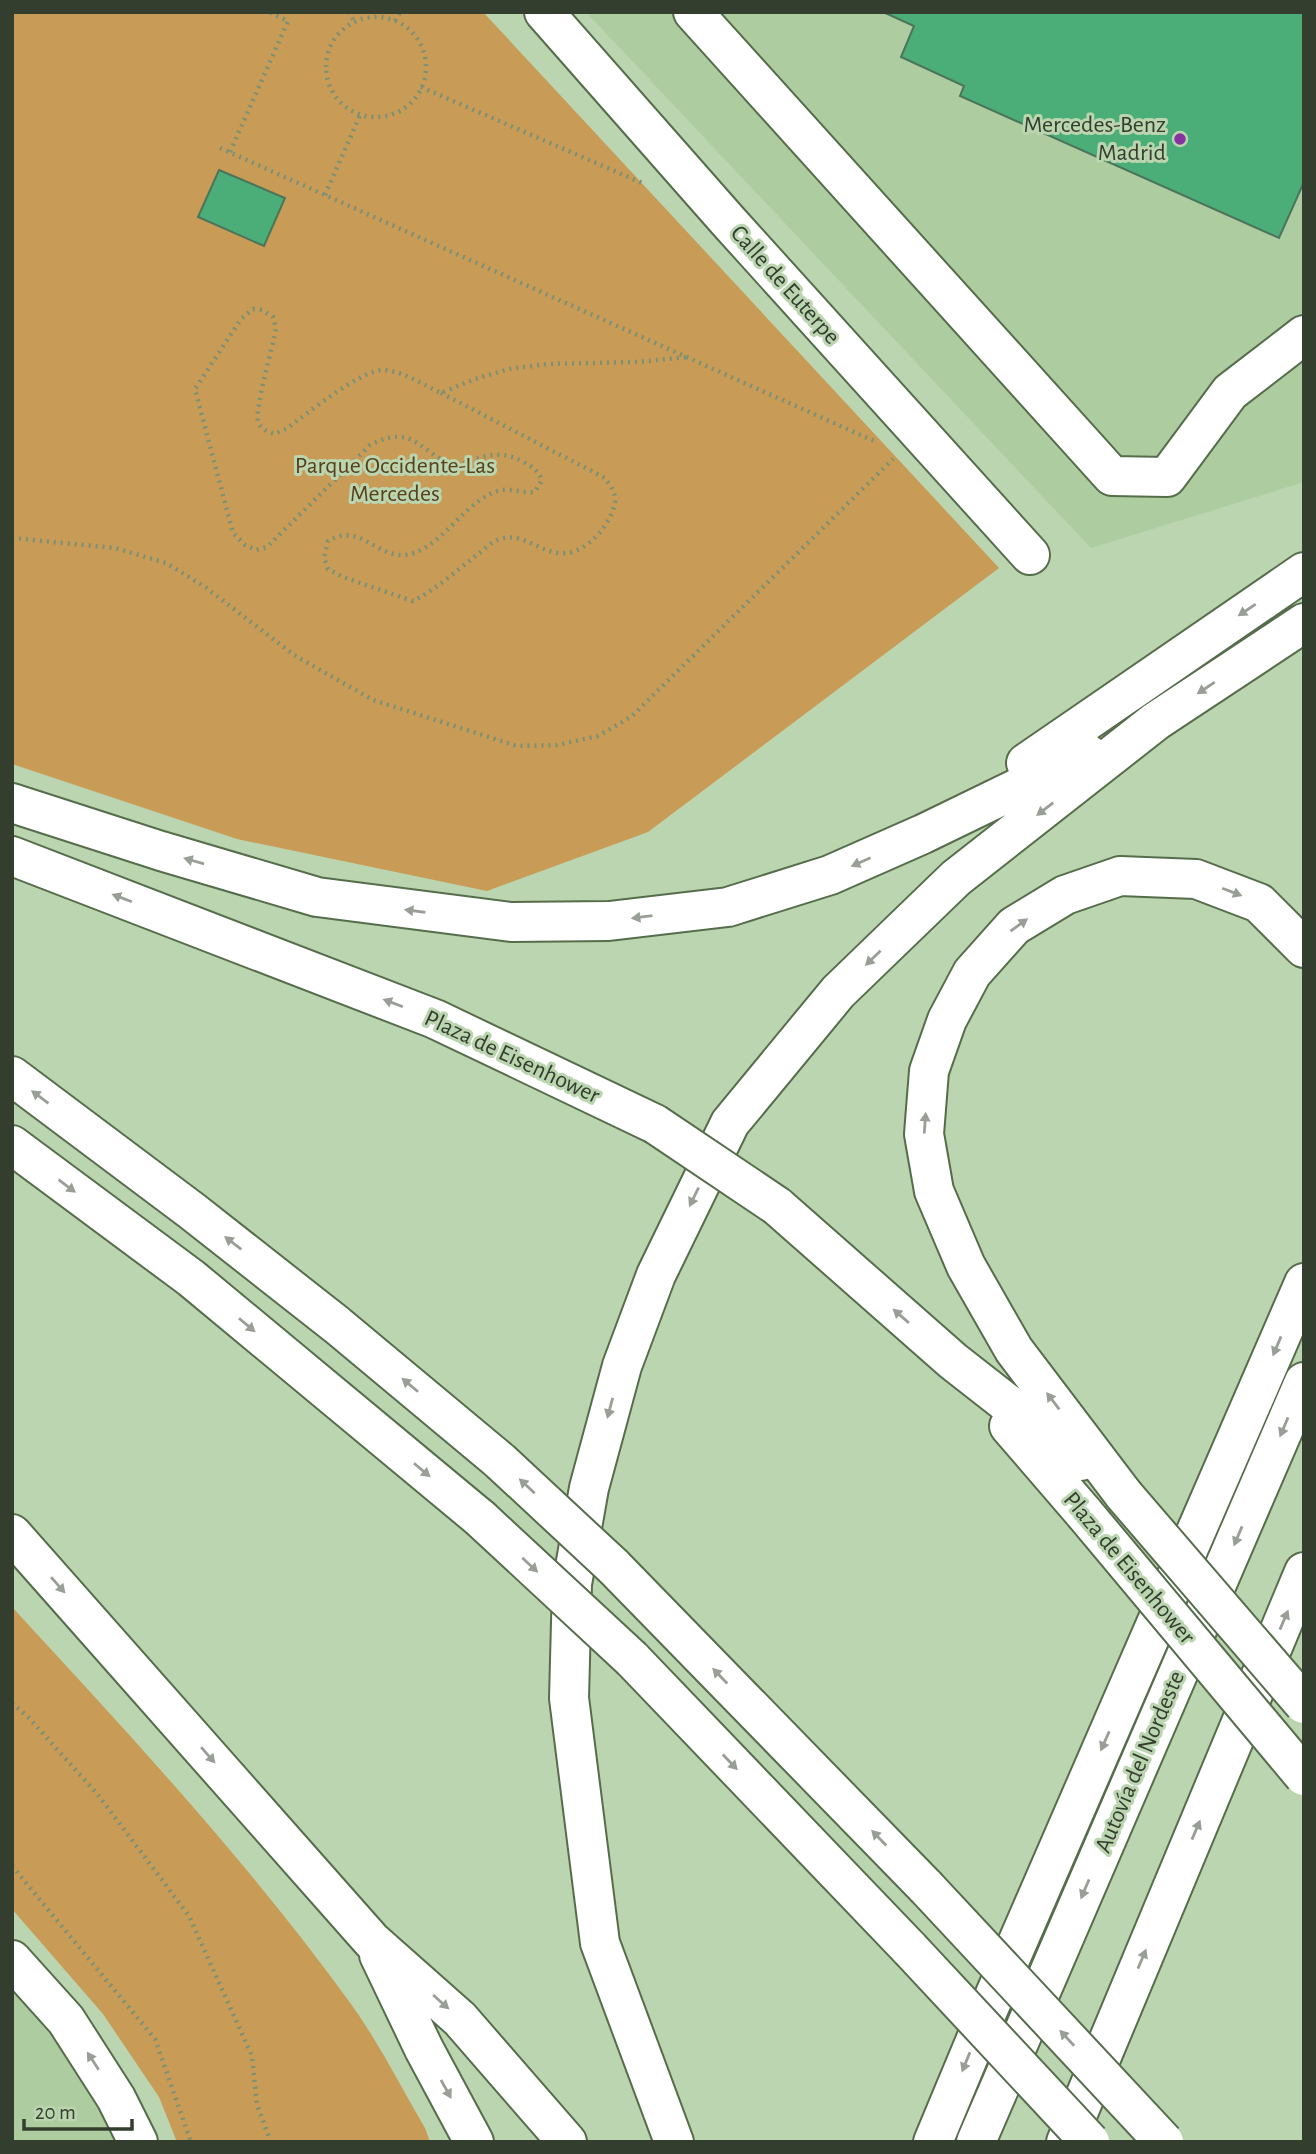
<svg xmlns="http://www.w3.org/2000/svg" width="1316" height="2154" font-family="'Alegreya Sans',sans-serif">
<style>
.built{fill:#adcca0}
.green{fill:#c89b56}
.building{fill:#4bad77;stroke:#4c745b;stroke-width:2}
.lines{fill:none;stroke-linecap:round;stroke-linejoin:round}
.minor-casing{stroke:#556d4b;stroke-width:42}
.highway-casing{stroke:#556d4b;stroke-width:42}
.path{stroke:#7c9074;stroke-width:4.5;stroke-dasharray:2 5;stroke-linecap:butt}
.minor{stroke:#fff;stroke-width:38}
.highway{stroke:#fff;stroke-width:38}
.highway-bridge-casing{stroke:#556d4b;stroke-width:42;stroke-linecap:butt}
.highway-bridge{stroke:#fff;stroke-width:38}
.oneway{fill:#999e96}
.poi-dot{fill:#8633a2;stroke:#bad5af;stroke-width:2.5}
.labels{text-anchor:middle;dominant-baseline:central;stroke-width:6;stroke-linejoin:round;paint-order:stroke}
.poi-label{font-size:24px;fill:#333e2e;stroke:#bad5af;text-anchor:end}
.street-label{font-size:24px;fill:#333e2e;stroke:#bad5af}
.park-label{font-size:24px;fill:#57401b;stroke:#bad5af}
</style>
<rect width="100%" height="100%" fill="#bad5af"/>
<path class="built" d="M586 12H1304V482L1091 548Z
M12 1960 138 2142H12Z"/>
<path class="green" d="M12 12H483L999 568 648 832 487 891 237 839 12 764Z
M12 1607C130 1735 249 1863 351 2004 379 2043 401 2087 425 2128L430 2142H177L159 2097 103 2014 12 1909Z"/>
<path class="building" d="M883 12H1304V182L1279 238 960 96 964 86 901 57 914 26Z
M219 170 285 198 264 246 198 217Z"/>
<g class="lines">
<g class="minor-casing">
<path id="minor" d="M544 12 728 221 1030 555
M693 12 1112 476 1167 477 1230 392 1304 335
M12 1960 66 2020 116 2098 138 2142"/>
</g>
<g class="highway-casing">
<path id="highway" d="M1026 763 1304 572
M12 803 161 851 317 897 511 922 609 921 728 907 830 875 923 834 1088 754
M12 856 435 1019 655 1124
M12 1076 192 1211 337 1325 500 1461
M12 1145 191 1278 480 1518
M777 1206 953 1361 1081 1461
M1009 1426 1084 1513
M1124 1495 1014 1350 966 1266 934 1191 924 1134 929 1071 947 1020 972 973 1014 926 1065 895 1120 876 1196 879 1259 903 1304 948
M12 1534 372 1941 460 2019 567 2142
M613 1566 926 1887
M632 1659 910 1949
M379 1955 424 2049 474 2142
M674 2142 600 1943 569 1698 572 1584 589 1488 622 1366 656 1275 730 1123 838 992 956 878 1156 721 1304 623
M933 2142 989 2008 1304 1283
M976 2142 1304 1382
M1066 2142 1304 1572"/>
</g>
<path class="path" d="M348 12 355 22
M326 67a50 50 0 1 1 100 0a50 50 0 1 1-100 0Z
M395 21 400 12
M421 87 642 183
M220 148 874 441
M230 152 288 21 269 12
M325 195 360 115
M441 393 605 478C610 485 616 492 615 502 612 523 588 551 567 553 542 556 524 531 500 539 492 541 485 549 478 554 457 570 437 589 413 601L343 577 328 569 324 557 328 541C363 520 379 565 414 553 446 542 469 496 502 490 512 489 524 493 535 492L542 480C537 469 532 467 522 461 496 448 481 458 455 466 419 453 415 422 370 445L267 547 256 550 245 545 233 533 195 389 241 319 253 309 262 310 273 317 276 329C273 345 255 408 258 421 260 429 267 431 274 434L286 429C306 415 362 368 385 370 404 372 424 385 441 393L475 379 509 369 547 364 638 362 688 357
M12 538 115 548 166 563 205 587 294 655 373 700 517 746 557 745 598 736 631 717 893 459
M12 1703 30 1719 99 1796 189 1916 252 2056 257 2105 271 2142
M12 1866 155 2039 191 2142"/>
<use href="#minor" class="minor"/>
<use href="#highway" class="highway"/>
<g class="highway-bridge-casing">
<path id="highway-bridge" d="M655 1124 777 1206
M500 1461 613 1566
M1124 1495 1304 1704
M1084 1513 1304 1776
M480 1518 632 1659
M926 1887 1164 2142
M910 1949 1090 2142"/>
</g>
<use href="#highway-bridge" class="highway-bridge"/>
</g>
<defs><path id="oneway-solid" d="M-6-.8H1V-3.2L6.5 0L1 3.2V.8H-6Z" transform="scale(1.75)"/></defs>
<g class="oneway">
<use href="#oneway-solid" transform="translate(1247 610) rotate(146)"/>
<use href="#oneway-solid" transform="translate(1206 688) rotate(146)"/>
<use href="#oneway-solid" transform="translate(1045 809) rotate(142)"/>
<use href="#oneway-solid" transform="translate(194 861) rotate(-164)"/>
<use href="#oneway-solid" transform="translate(861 862) rotate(156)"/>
<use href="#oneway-solid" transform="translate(1232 892) rotate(21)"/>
<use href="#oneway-solid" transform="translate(122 898) rotate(-159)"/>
<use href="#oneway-solid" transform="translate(415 911) rotate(-172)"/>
<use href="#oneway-solid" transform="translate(642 917) rotate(173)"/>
<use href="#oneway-solid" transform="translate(1019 925) rotate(-36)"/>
<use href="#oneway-solid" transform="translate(873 958) rotate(136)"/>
<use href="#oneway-solid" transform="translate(393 1003) rotate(-159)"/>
<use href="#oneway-solid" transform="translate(40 1097) rotate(-143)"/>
<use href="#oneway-solid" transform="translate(925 1123) rotate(-86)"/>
<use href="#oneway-solid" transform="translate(67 1186) rotate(37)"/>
<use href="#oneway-solid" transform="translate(694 1197) rotate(116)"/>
<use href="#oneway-solid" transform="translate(233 1243) rotate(-142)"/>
<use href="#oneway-solid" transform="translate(901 1316) rotate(-139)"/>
<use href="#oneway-solid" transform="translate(247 1325) rotate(40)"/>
<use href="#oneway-solid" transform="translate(1277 1346) rotate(113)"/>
<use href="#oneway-solid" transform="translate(410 1385) rotate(-140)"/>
<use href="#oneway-solid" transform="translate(1053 1401) rotate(-127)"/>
<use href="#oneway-solid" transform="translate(610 1408) rotate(105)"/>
<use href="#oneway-solid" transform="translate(1284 1427) rotate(113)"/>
<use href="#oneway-solid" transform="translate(422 1470) rotate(40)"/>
<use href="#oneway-solid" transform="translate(527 1486) rotate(-137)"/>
<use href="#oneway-solid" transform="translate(1238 1536) rotate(113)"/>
<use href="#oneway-solid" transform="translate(530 1565) rotate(43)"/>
<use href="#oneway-solid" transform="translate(58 1585) rotate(49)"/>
<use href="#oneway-solid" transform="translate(1284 1620) rotate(-67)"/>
<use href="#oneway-solid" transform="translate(720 1676) rotate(-134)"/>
<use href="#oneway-solid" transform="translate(1105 1741) rotate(114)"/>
<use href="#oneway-solid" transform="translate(208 1755) rotate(49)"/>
<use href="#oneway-solid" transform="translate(730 1762) rotate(46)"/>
<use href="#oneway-solid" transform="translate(1196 1830) rotate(-67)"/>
<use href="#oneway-solid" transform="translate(879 1838) rotate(-134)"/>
<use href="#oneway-solid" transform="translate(1085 1889) rotate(113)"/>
<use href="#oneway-solid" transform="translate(1142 1959) rotate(-67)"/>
<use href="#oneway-solid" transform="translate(441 2002) rotate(42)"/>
<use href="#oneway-solid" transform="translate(1067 2038) rotate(-133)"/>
<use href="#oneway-solid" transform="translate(93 2061) rotate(-123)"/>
<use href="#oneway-solid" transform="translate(966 2062) rotate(112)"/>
<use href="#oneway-solid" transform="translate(446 2089) rotate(61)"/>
</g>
<circle class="poi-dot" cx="1180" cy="139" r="7"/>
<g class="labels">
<g class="poi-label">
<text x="1166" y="125">Mercedes-Benz<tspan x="1166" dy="28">Madrid</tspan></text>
</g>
<g class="street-label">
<text transform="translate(785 285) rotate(48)">Calle de Euterpe</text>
<text transform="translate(512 1057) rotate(25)">Plaza de Eisenhower</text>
<text transform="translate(1129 1568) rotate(50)">Plaza de Eisenhower</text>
<text transform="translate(1140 1762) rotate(-67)">Autovía del Nordeste</text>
</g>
<g class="park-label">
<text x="395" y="466">Parque Occidente-Las<tspan x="395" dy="28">Mercedes</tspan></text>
</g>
</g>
<rect width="1316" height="2154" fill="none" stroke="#333e2e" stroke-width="28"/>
<path d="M24 2119v10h108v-10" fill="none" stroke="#333e2e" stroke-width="3.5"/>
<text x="35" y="2119" font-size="21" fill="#333e2e" stroke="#bad5af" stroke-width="5" paint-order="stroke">20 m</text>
</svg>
